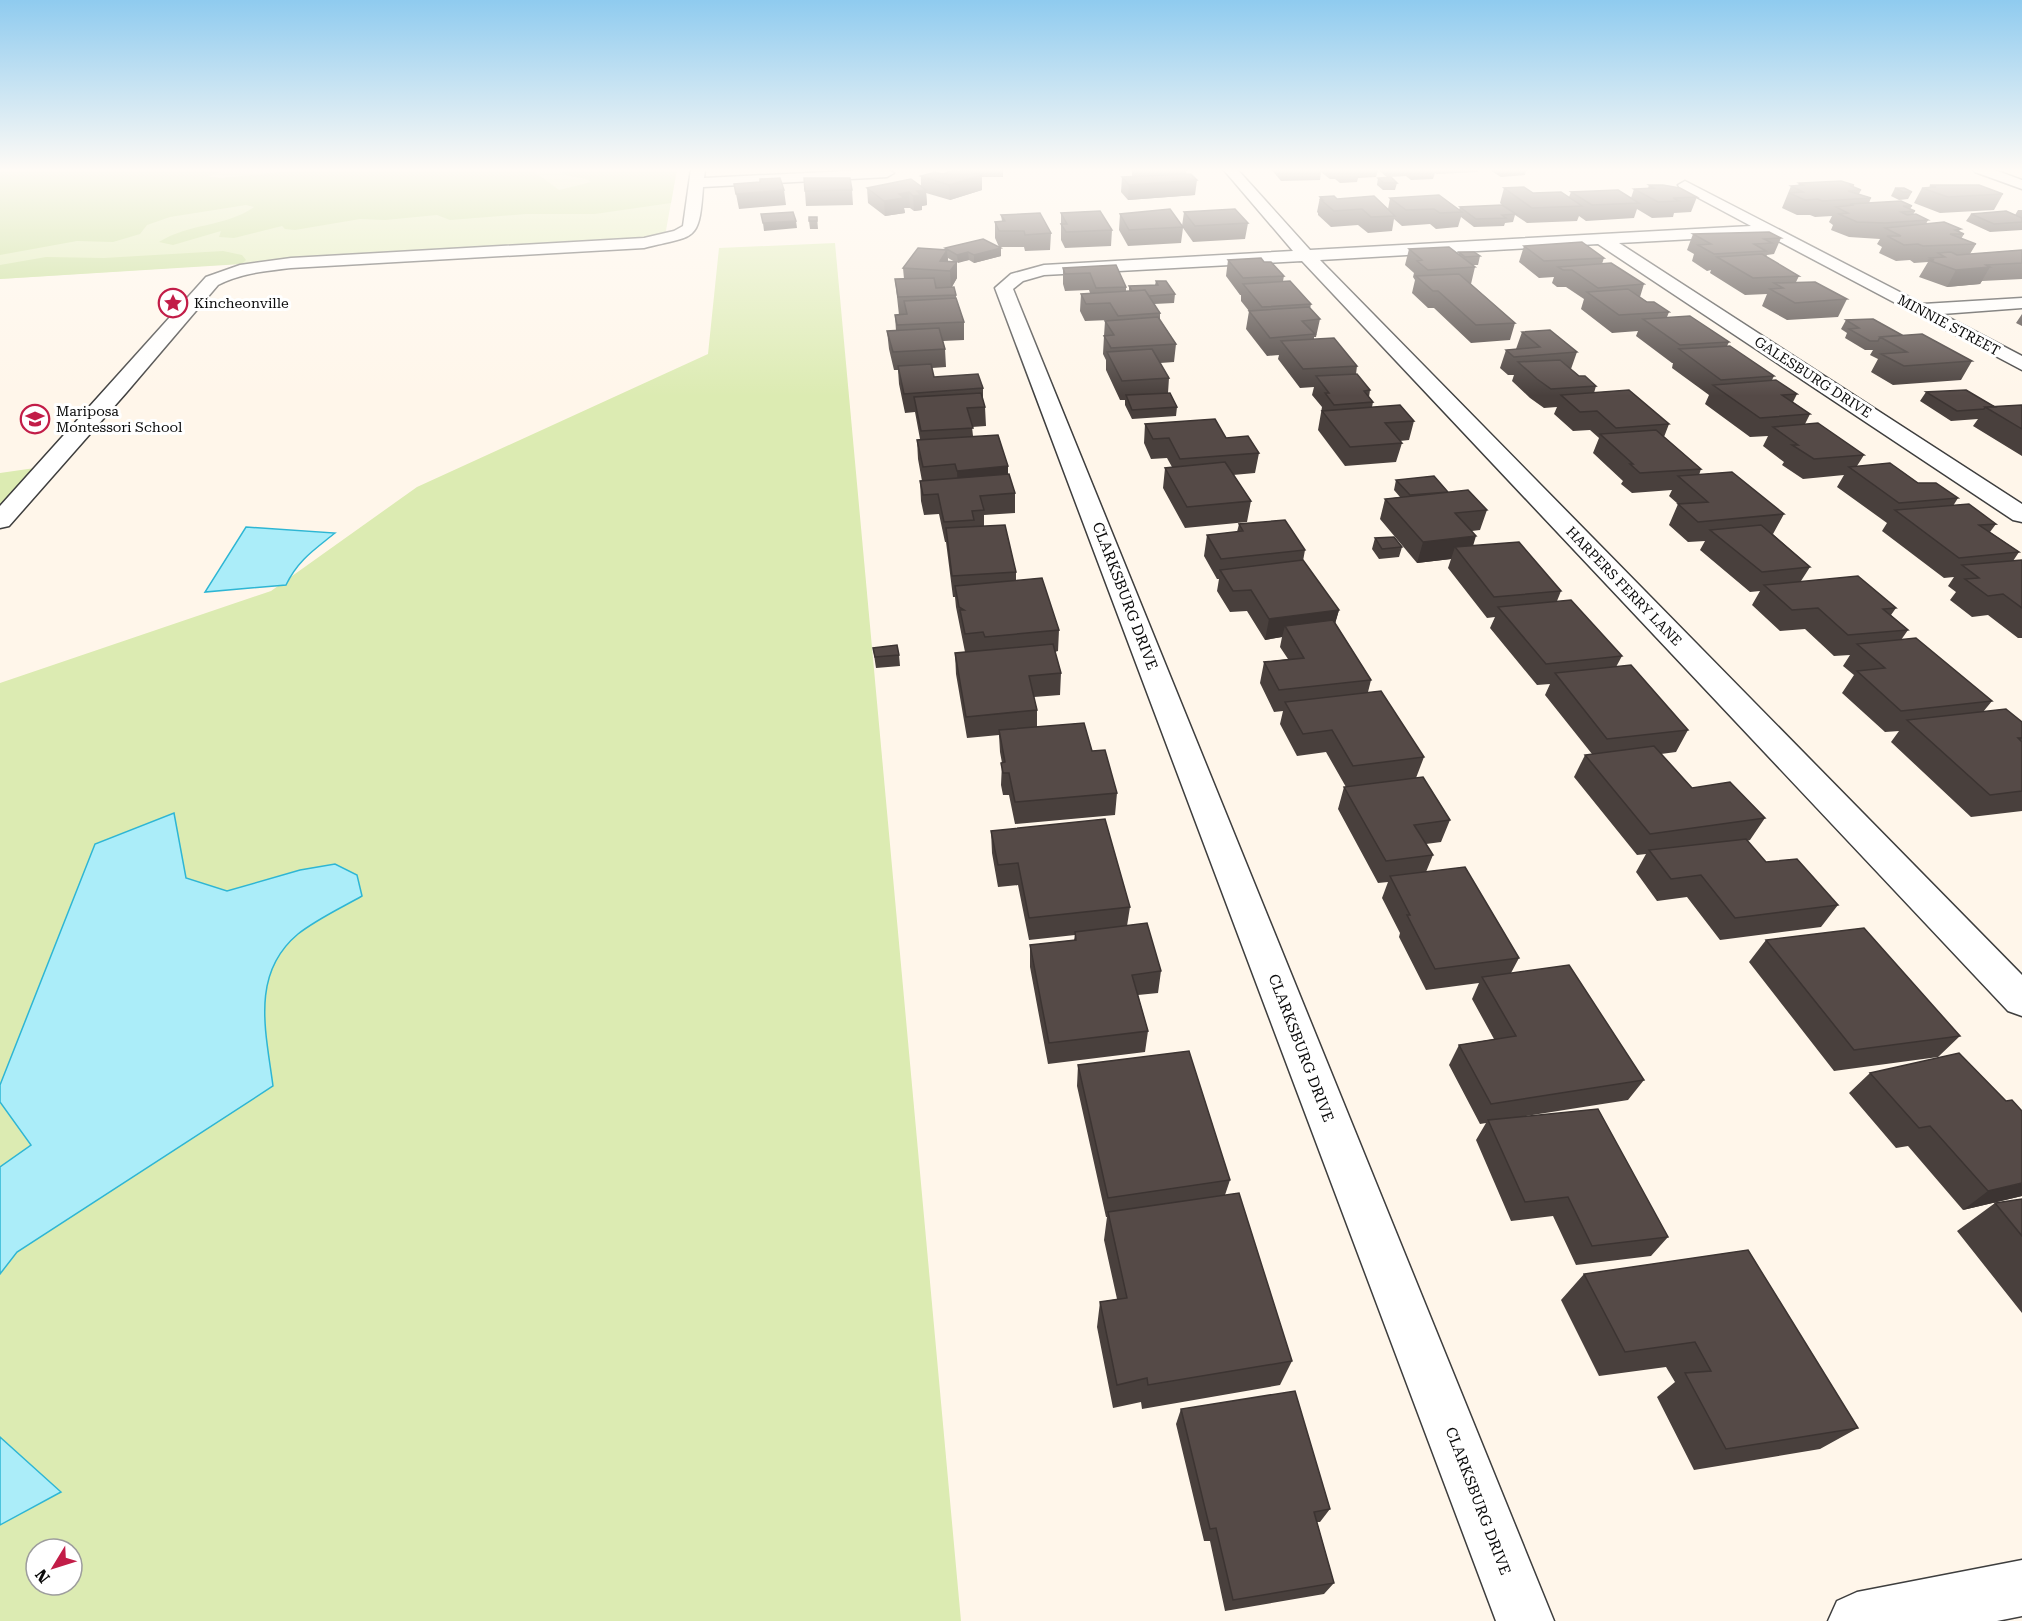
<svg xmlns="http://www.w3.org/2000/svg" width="2022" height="1621" font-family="'Roboto Serif',serif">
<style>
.green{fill:#dcebb2;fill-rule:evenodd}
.forest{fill:#c3dd90}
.water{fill:#abedf9;stroke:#2eb6d4;stroke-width:1.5}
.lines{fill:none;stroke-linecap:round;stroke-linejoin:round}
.street-casing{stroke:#3e3e3e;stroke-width:3}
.street{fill:#fff;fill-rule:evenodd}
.wall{fill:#49403d;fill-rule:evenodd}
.shaded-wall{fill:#3c3432}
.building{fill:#554a47;stroke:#3c3432;stroke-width:1.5}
.labels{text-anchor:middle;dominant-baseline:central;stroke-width:6;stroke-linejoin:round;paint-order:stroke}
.far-poi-label{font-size:14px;fill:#0b0b0b;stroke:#fff;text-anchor:start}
.far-street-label{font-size:14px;fill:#0b0b0b;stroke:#fff}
.street-label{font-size:15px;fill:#0b0b0b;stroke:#fff}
</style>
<rect width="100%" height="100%" fill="#fff6ea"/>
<path class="green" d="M0 169H677L665 236 0 279Z
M835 243 961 1621H0V683L271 591 417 487 708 354 719 248ZM36 1549H72V1585H36Z
M49 466 0 521V473Z"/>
<path class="forest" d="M0 169H200L220 172 209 177 222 178 310 169H539L535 172 559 190 591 182C582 175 571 179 561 173L569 169H677L671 203 595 214H526L450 220 437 215 385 220 360 219 295 230 285 229 282 226 234 238 219 237 221 231 173 245 159 242C189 223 226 227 254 207L246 205 170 217 147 225 140 234 113 242 77 241 0 255Z
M223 251 242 255 246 260 242 264 0 279V265L46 257 104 258Z"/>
<path class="water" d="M246 527 335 533C314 550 298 560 286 585L205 592Z
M174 813 186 878 227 891 300 870 335 864 357 875 362 896C341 908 317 919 298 934 250 974 266 1032 273 1086L17 1252 0 1274V1167L31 1145 0 1102V1085L95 844Z
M0 1437 61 1492 0 1525Z"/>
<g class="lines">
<g class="street-casing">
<path id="street" d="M691 169H705L704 178 887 169 894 173 887 177 703 187C699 243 696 235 644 248L291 268C266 271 241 273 218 285L126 393 9 526 0 528V506L206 277 240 265 291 258 644 238 674 231 683 226Z
M1223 169H1237L1310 250 1751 226 1680 188 1678 185 1685 181 1923 304 2022 298V308L1942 314 2022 356V370L1767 235 1619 243 2022 504V522L2013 520 1598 244 1320 260 2022 975V1016L2008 1011 1302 261 1044 275 1023 281 1013 289 1554 1621H1496L995 288 1011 274 1044 265 1293 251Z
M1973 169H1992L2022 180V189L1975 172Z
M2022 1560V1616L1997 1621H1828L1837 1601 1857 1592Z"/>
</g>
<use href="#street" class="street"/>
</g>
<path class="wall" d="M953 169H1003V177H982V190L950 200 926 193 927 205 922 206V210L914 211 910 208H904L905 213 885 216 868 203 867 188 921 186V176L942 174 953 170Z
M1132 169H1187L1186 174 1195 195 1128 200 1121 192 1122 177H1132Z
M1271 169H1479L1478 172 1437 174 1435 173 1433 179 1411 180 1406 176 1387 177 1378 170 1376 177 1358 178 1357 182 1340 183 1335 179H1330L1321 172 1320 180 1281 181Z
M1488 169H1530V170L1526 171 1525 175 1501 177Z
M804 178 852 190 853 205 806 206Z
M1378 178 1397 183 1395 190H1383L1377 185Z
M1799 183 1854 185 1853 187 1861 190 1859 194 1871 198 1869 203 1912 206 1910 209 1915 211 1913 215 1928 220 1926 224 1961 229 1959 231 1964 234 1961 239 1976 244 1970 254 2022 250V279L1982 281 1980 284 1947 287 1919 277 1928 262 1914 263 1910 260 1896 261 1879 253 1882 247 1877 244 1880 239 1849 237 1831 230 1833 225 1829 222 1832 216 1815 217 1810 215H1797L1782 208 1791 186H1798Z
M1649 185 1697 197 1691 212 1674 213 1673 217 1652 218 1637 209 1634 218 1586 221 1579 216 1577 221 1527 223 1515 215 1513 222 1505 223 1504 226 1474 227 1461 217 1458 227 1436 229 1430 224 1402 226 1394 219 1392 231 1368 233 1358 225 1331 227 1318 215V213L1317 212 1320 197 1337 199 1388 209 1390 198 1459 210 1460 207 1502 205 1500 203 1504 188 1533 193 1569 197 1571 192 1631 198 1634 189 1648 188Z
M1930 185 2003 194 1994 210 1940 213 1914 203 1922 188H1929Z
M1895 188 1912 192 1908 199 1899 200 1891 196Z
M2018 210H2022V230L1990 232 1966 221 1971 214 2015 215Z
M1184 212 1248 223 1245 239 1193 242 1183 228 1181 243 1128 246 1119 230 1120 214 1182 226Z
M1061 213 1112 230 1111 246 1065 248 1061 240Z
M1001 215 1051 233 1050 250 1025 251 1024 247H1000L1001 248V256L974 263 969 260 957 262V278L952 287 956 295V299L964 322V340L943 341 945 349 946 367 932 368 934 377 983 388V400L985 407 986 426 972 427 973 436 1008 474 1015 493V513L984 515V526L1016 572V580L1059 630 1058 651 1055 652 1061 673 1060 695 1034 697 1037 710V727L1092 751 1117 793 1115 815 1015 824 1009 795H1003L1001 785 1002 763 1000 752 999 735 967 738 956 674 955 653 965 652 956 607 955 597H953L946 542H945L939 514 924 515 921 501 920 481H922L918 459 917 440 920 439 915 412 905 413 899 384 898 370H894L889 349 887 331H896L895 315H899L895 279H904L903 268 945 250V248L999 247 995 238V222L1002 221ZM948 258 955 262 948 261Z
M817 217 818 229H810L809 221Z
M1693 234 1781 238 1774 254 1767 255 1766 257 1799 276 1796 282 1847 299 1838 317 1787 320 1762 306 1767 294 1745 295 1710 273 1711 270 1707 271 1692 261 1694 254 1687 250Z
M1524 246 1604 258 1602 264 1644 284 1640 297 1647 302 1669 312 1667 317 1729 342 1727 346 1774 376 1772 380 1797 394 1793 402 1810 414 1805 424 1864 455 1857 466 1918 483 1958 498 1953 506 1996 524 1990 532 2019 552 2013 561 2022 560V638H2018L1988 615 1972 617 1950 600 1956 592 1948 586 1954 577 1944 578 1882 531 1887 523 1837 487 1844 475 1803 479 1782 465 1784 462 1763 446 1768 436 1750 437 1705 404 1709 395 1672 368 1673 363H1672L1636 336 1638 331 1612 333 1581 309 1584 299 1566 287H1557L1552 283 1554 277 1539 278 1519 262Z
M1409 249 1459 255V252L1480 256 1478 265H1472L1475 267 1471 284 1515 323 1510 340 1471 343 1434 308H1428L1412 293 1415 280 1413 277 1414 273 1405 265Z
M1228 260 1264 262 1284 276 1283 281 1311 304 1310 309 1320 319 1316 337H1314V339L1357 366 1356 374 1370 390 1369 397 1373 402 1372 407 1414 421 1409 440 1400 441 1402 443 1396 462 1345 466 1318 430 1322 407 1312 395 1314 387 1300 388 1278 359 1279 355 1267 356 1246 329 1249 311 1241 301V295H1240L1226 276Z
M1116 265 1126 287V291H1129V286L1155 285 1156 281 1175 294 1174 303 1154 304 1160 313V320L1176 344 1174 362 1160 363 1169 378 1168 393 1177 407 1176 416 1132 419 1125 405V400H1120L1106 370V360L1103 354 1104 336 1105 321 1109 320 1085 321 1080 311 1081 294 1090 293 1089 290 1065 291 1063 284V268Z
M2022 314V326L2016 323Z
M1846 320 1902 335 1972 361 1961 380 1893 385 1871 372 1878 359 1870 355 1873 350H1865L1845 338 1847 333 1841 329Z
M1522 332 1577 352 1571 369 1579 376 1596 386 1594 393 1669 424 1664 437 1701 469 1699 475 1784 514 1773 534 1810 567 1801 581 1896 608 1891 615 1908 630 1901 640 1992 701 1983 712 2022 722V811L1971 817 1891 742 1899 731 1885 732 1842 693 1854 675 1843 666 1850 655 1834 656 1805 629 1780 631 1752 605 1760 591 1750 592 1700 550 1705 541 1688 542 1669 525 1678 504 1669 496 1672 490 1632 493 1621 484 1623 481 1593 453 1599 438 1590 430 1573 431 1554 414 1557 407 1544 408 1530 398 1512 381 1514 375H1508L1500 368 1506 350 1516 349Z
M1926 392 1995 407 2022 405V456L1973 426 1978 419 1951 421 1920 401Z
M1145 424 1226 438 1259 453 1255 473 1233 475 1251 501 1247 522 1185 528 1163 488 1165 468 1172 467 1167 458 1151 459 1144 443Z
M1396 480 1448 492 1487 510 1480 530 1472 531 1473 546 1561 591 1557 601 1622 656 1616 667 1688 730 1676 752 1661 754 1692 788 1765 818 1750 840 1747 841 1766 862 1838 905 1821 927 1720 940 1687 897 1657 901 1636 872 1646 854 1637 855 1574 777 1585 755 1592 754 1545 695 1550 684 1537 685 1490 628 1495 617 1487 618 1448 568 1451 559 1417 563 1380 519 1385 499 1400 497 1394 490Z
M1239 524 1305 550 1303 561 1339 610 1335 623 1371 680 1368 692 1424 757 1416 778 1450 820 1441 842 1426 844 1433 855 1426 872 1519 958 1511 973 1644 1080 1628 1100 1526 1116 1668 1237 1651 1256 1576 1265 1553 1216 1511 1221 1476 1140 1486 1123 1480 1124 1449 1065 1459 1045 1494 1039 1472 999 1479 983 1426 990 1399 937 1400 933 1382 898 1388 882 1378 883 1338 809 1344 787H1346L1326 752 1297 756 1280 724 1283 711 1274 712 1260 683 1264 662 1288 659 1280 647 1282 637 1265 640 1247 611 1230 612 1217 591 1219 579H1217L1204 556 1207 535 1237 532Z
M1375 538 1402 547 1399 557 1379 559 1372 549Z
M873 648 899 655 900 666 876 668Z
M991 831 1130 907 1127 926 1161 971 1158 993 1138 995 1148 1031 1145 1052 1048 1064 1030 967V945L1074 940 1075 935 1029 940 1018 885 998 887 992 853Z
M1766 940 1960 1036 1938 1057 1834 1071 1749 962Z
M1078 1065 1230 1180 1225 1195 1292 1361 1280 1385 1142 1409 1141 1402 1113 1408 1097 1327 1100 1302 1117 1299 1104 1240 1107 1217H1106L1077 1086Z
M1870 1073 2022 1196 1963 1210 1908 1146 1896 1148 1849 1093Z
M2022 1199V1313L1957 1231 1995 1203Z
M1584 1274 1858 1428 1820 1449 1694 1470 1657 1397 1675 1382 1666 1367 1599 1376 1561 1300Z
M1181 1409 1330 1509 1320 1522H1317L1334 1583 1324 1594 1225 1611 1210 1541H1204L1176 1424Z"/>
<path class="shaded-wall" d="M982 175V190L950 200 949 185Z
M1197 180 1195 195 1128 200 1129 185Z
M784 190 786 205 739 209 736 194Z
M926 190 927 205 922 206V210L914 211 913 196 917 191Z
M909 192 910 208H904L905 213 885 216 884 201 899 194Z
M796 221 797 228 764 231 763 223Z
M1001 248V256L974 263V255Z
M947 250 948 266 940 261Z
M968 252 969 260 958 263 957 255Z
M957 262V278L951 288 950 271Z
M1990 267 1980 284 1947 287 1956 270Z
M1008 466V485L958 491 957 471Z
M1476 536 1470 556 1455 547 1451 559 1417 563 1423 542Z
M1339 610 1333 631 1285 626 1282 637 1265 640 1269 619Z
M2022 1183V1196L1963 1210 1988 1191Z"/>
<path class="building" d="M959 169 982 175 949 185 921 176 935 172 942 174Z
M1191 174 1197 180 1129 185 1122 177Z
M1391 177 1397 183H1384L1378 178Z
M780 178 784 190 736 194 734 184 760 182V179Z
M804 178H850L852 190 805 191Z
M911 179 926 190 917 191 921 195 913 196 909 192 899 194 904 198 884 201 867 188Z
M1841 181 1854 185H1849L1861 190 1848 191 1871 198 1822 201 1818 199 1805 200 1789 193 1803 192 1791 186 1803 185 1799 183Z
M1649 185H1663L1680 188 1697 197 1673 198 1679 201 1658 202 1634 189 1654 188Z
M1930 185H1979L2003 194 1948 197 1922 188 1936 187Z
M1524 187 1533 193 1561 192 1582 206 1532 208 1504 188Z
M1895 188H1904L1912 192H1903Z
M1618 190 1639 203 1592 205 1571 192Z
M1439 195 1462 212 1440 213 1434 209 1406 210 1390 198Z
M1334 196 1337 199 1374 196 1395 216 1371 217 1362 209 1334 211 1321 200H1323L1320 197Z
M1901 201 1912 206H1903L1915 211 1901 212 1907 215 1916 214 1928 220 1885 223 1857 222 1839 214 1848 213 1836 207 1854 205 1850 204Z
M1502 205 1516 214 1502 215 1506 218 1476 219 1460 207Z
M1170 209 1183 227 1129 230 1120 214Z
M1235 209 1248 223 1195 226 1184 212Z
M1100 211 1112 230 1066 232 1061 224H1067L1061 213Z
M2006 211 2022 218V222L1994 224 1971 214Z
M793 212 796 221 763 223 761 214Z
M1040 213 1051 233 1025 235 1024 231H999L995 222 1005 221 1001 215Z
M809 217H817V221H809Z
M1944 222 1961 229 1955 230 1964 234H1950L1976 244 1923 246 1918 244 1904 245 1887 236H1901L1885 228Z
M1769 232 1781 238 1764 239 1772 243 1754 244 1766 251 1714 254 1698 245 1711 244 1693 234Z
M983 239 1001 248 974 255 968 252 957 255 945 248Z
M1582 242 1604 258 1544 261 1524 246Z
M1449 247 1475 267 1428 270 1417 261 1422 260 1409 249Z
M918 248 947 250 940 261 957 262 950 271 903 268Z
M2022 250V263L1986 265 1990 267 1956 270 1928 260H1934L1930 258 1945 257 1938 253 1951 252 1957 255Z
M1459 252H1474L1480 256 1465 257Z
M1762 254 1799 276 1753 278 1717 257Z
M1261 258 1264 262H1271L1284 276 1243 278 1228 260Z
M1611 263 1644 284 1598 288 1572 270H1563L1558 267Z
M1116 265 1126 287 1096 288 1090 273 1065 274 1063 268Z
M1459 274 1515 323 1476 325 1438 291H1433L1416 276Z
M934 278 936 288 954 287 956 295 898 297 895 279Z
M1156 281H1166L1175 294 1149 296 1145 290 1132 291 1129 286 1158 285Z
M1290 281 1311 304 1262 307 1243 284Z
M1815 282 1847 299 1795 303 1770 289 1783 288 1774 283Z
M1628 289 1647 302H1654L1669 312 1619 315 1587 292Z
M1145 290 1160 313 1118 316 1110 303 1086 304 1081 294Z
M956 298 964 322 897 325 895 315 907 314 904 301Z
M1309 307 1320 319 1302 321 1315 334 1270 338 1249 311Z
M1690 316 1729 342 1680 345 1643 319Z
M1158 317 1176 344 1111 348 1104 336 1114 335 1105 321Z
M1873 319 1902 335 1880 337 1878 341H1870L1849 329 1859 328 1846 320Z
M939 328 945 349 893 352 887 331Z
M1550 330 1577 352 1514 357 1506 350 1540 347 1522 332Z
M1922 334 1972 361 1904 366 1881 354 1907 352 1880 337Z
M1334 338 1357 366 1303 369 1281 341Z
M1730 346 1774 376 1721 380 1679 349Z
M1152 349 1169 378 1122 381 1107 352Z
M1560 360 1579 376H1585L1596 386 1551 389 1537 379 1518 362Z
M931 364 934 377 978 374 983 388 904 394 898 366Z
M1357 374 1370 390 1364 391 1373 402 1334 405 1325 393H1329L1316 376Z
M1776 380 1797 394 1782 395 1810 414 1760 418 1713 385Z
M1629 390 1669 424 1616 428 1597 411 1580 412 1561 395Z
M1966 390 1995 407H1985L1984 409 1957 411 1926 392Z
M981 393 985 407 967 408 973 428 921 431 914 397Z
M1170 393 1177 407 1132 410 1126 395Z
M1400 405 1414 421 1385 423 1402 443 1350 447 1322 411Z
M2022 405V429L1985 407Z
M1215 419 1226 438 1248 436 1259 453 1180 459 1169 438 1153 439 1145 424Z
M1818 423 1864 455 1814 459 1792 445H1798L1773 427Z
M1656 430 1701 469 1640 473 1630 464H1633L1600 434Z
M998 435 1008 466 957 471 955 464 923 467 917 440Z
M1225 462 1251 501 1187 507 1165 468Z
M1890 463 1918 483H1936L1958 498 1899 503 1849 467Z
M1732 472 1784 514 1698 522 1678 504 1708 502 1678 476Z
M1009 474 1015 493 980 496 984 510 972 511 974 520 944 522 938 494 923 495 920 481Z
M1434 476 1448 492 1410 495 1396 480Z
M1468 490 1487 510 1455 513 1476 536 1423 542 1385 499Z
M1969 504 1996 524 1979 525 2019 552 1959 558 1895 510Z
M1285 520 1305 550 1221 559 1207 535 1243 531 1239 524Z
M1005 525 1016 572 952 576 946 528Z
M1761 525 1810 567 1762 572 1710 530Z
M1394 537 1402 547 1382 549 1375 538Z
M1519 542 1561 591 1494 597 1455 547Z
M1303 560 1339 610 1269 619 1251 590 1233 591 1220 570Z
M2022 560V608L2003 594 1988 596 1965 579 1979 578 1962 565Z
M1858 576 1896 608 1883 609 1908 630 1848 635 1818 608 1792 610 1764 585Z
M1042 578 1059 630 985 637 983 632 965 634 960 610H964L959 607 955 586Z
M1571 600 1622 656 1546 664 1498 607Z
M1333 620 1371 680 1279 690 1264 662 1304 658 1285 626Z
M1916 638 1992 701 1901 711 1857 671 1885 668 1857 644Z
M1053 644 1061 673 1029 676 1037 710 966 717 955 653Z
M897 645 899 655 875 657 873 648Z
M1631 665 1688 730 1607 739 1555 673Z
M1381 691 1424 757 1353 766 1332 730 1303 734 1285 702Z
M2006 709 2022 722V738H2018L2022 742V791L1990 795 1907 720Z
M1084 723 1092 751 1105 750 1117 793 1015 802 1009 773H1003L1001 763 1005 762 999 730Z
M1654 746 1692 788 1730 782 1765 818 1650 834 1585 755Z
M1423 777 1450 820 1414 825 1433 855 1386 861 1344 787Z
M1105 819 1130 907 1029 918 1018 863 998 865 991 831Z
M1746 839 1766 862 1797 859 1838 905 1735 918 1701 875 1671 879 1649 850Z
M1465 867 1519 958 1435 969 1407 915H1410L1390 876Z
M1147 923 1161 971 1132 975 1148 1031 1049 1043 1030 945 1076 940 1075 932Z
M1864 928 1960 1036 1854 1050 1766 940Z
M1569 965 1644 1080 1491 1104 1459 1045 1516 1036 1482 977Z
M1189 1051 1230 1180 1108 1198 1078 1065Z
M1959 1053 2006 1101 2012 1100 2022 1111V1183L1988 1191 1930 1126 1919 1128 1870 1073Z
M1598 1109 1668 1237 1592 1246 1568 1197 1525 1202 1488 1120Z
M1239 1193 1292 1361 1148 1385 1147 1378 1117 1385 1100 1302 1127 1298 1108 1212Z
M2022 1199V1236L1995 1203Z
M1748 1250 1858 1428 1726 1449 1685 1373 1711 1371 1695 1342 1625 1352 1584 1274Z
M1295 1391 1330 1509 1314 1512 1334 1583 1233 1600 1216 1528 1210 1529 1181 1409Z"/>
<linearGradient id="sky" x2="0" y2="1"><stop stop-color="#8fcbef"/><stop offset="0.43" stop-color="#fffbf6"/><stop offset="1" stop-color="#fffbf6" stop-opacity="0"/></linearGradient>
<rect width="2022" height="396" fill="url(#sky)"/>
<defs>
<g id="sight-ring" transform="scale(1.5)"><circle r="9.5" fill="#fff" stroke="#c21d48" stroke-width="1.5"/><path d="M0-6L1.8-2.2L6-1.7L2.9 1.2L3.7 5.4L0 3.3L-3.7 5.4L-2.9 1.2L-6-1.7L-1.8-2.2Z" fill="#c21d48"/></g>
<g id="school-ring" transform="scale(1.5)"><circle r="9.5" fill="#fff" stroke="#c21d48" stroke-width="1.5"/><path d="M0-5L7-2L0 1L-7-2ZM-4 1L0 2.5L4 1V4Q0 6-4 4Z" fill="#c21d48"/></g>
</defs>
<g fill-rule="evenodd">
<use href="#sight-ring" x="173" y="303"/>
<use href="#school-ring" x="35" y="419"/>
</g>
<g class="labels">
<g class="far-poi-label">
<text x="194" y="303">Kincheonville</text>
<text x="56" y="411">Mariposa<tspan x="56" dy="16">Montessori School</tspan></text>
</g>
<g class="far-street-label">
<text transform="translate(1949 325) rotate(28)">MINNIE STREET</text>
<text transform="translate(1813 377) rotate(33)">GALESBURG DRIVE</text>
<text transform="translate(1624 586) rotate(46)">HARPERS FERRY LANE</text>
</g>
<g class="street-label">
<text transform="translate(1125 596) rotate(69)">CLARKSBURG DRIVE</text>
<text transform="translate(1301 1048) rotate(69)">CLARKSBURG DRIVE</text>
<text transform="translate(1478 1501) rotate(69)">CLARKSBURG DRIVE</text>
</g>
</g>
<g transform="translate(54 1567) rotate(232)"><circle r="28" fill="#ffffff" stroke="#9d9d9d" stroke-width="1.5"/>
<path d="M0-4.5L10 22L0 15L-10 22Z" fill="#c21d48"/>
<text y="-9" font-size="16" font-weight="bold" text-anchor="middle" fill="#0b0b0b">N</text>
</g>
</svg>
